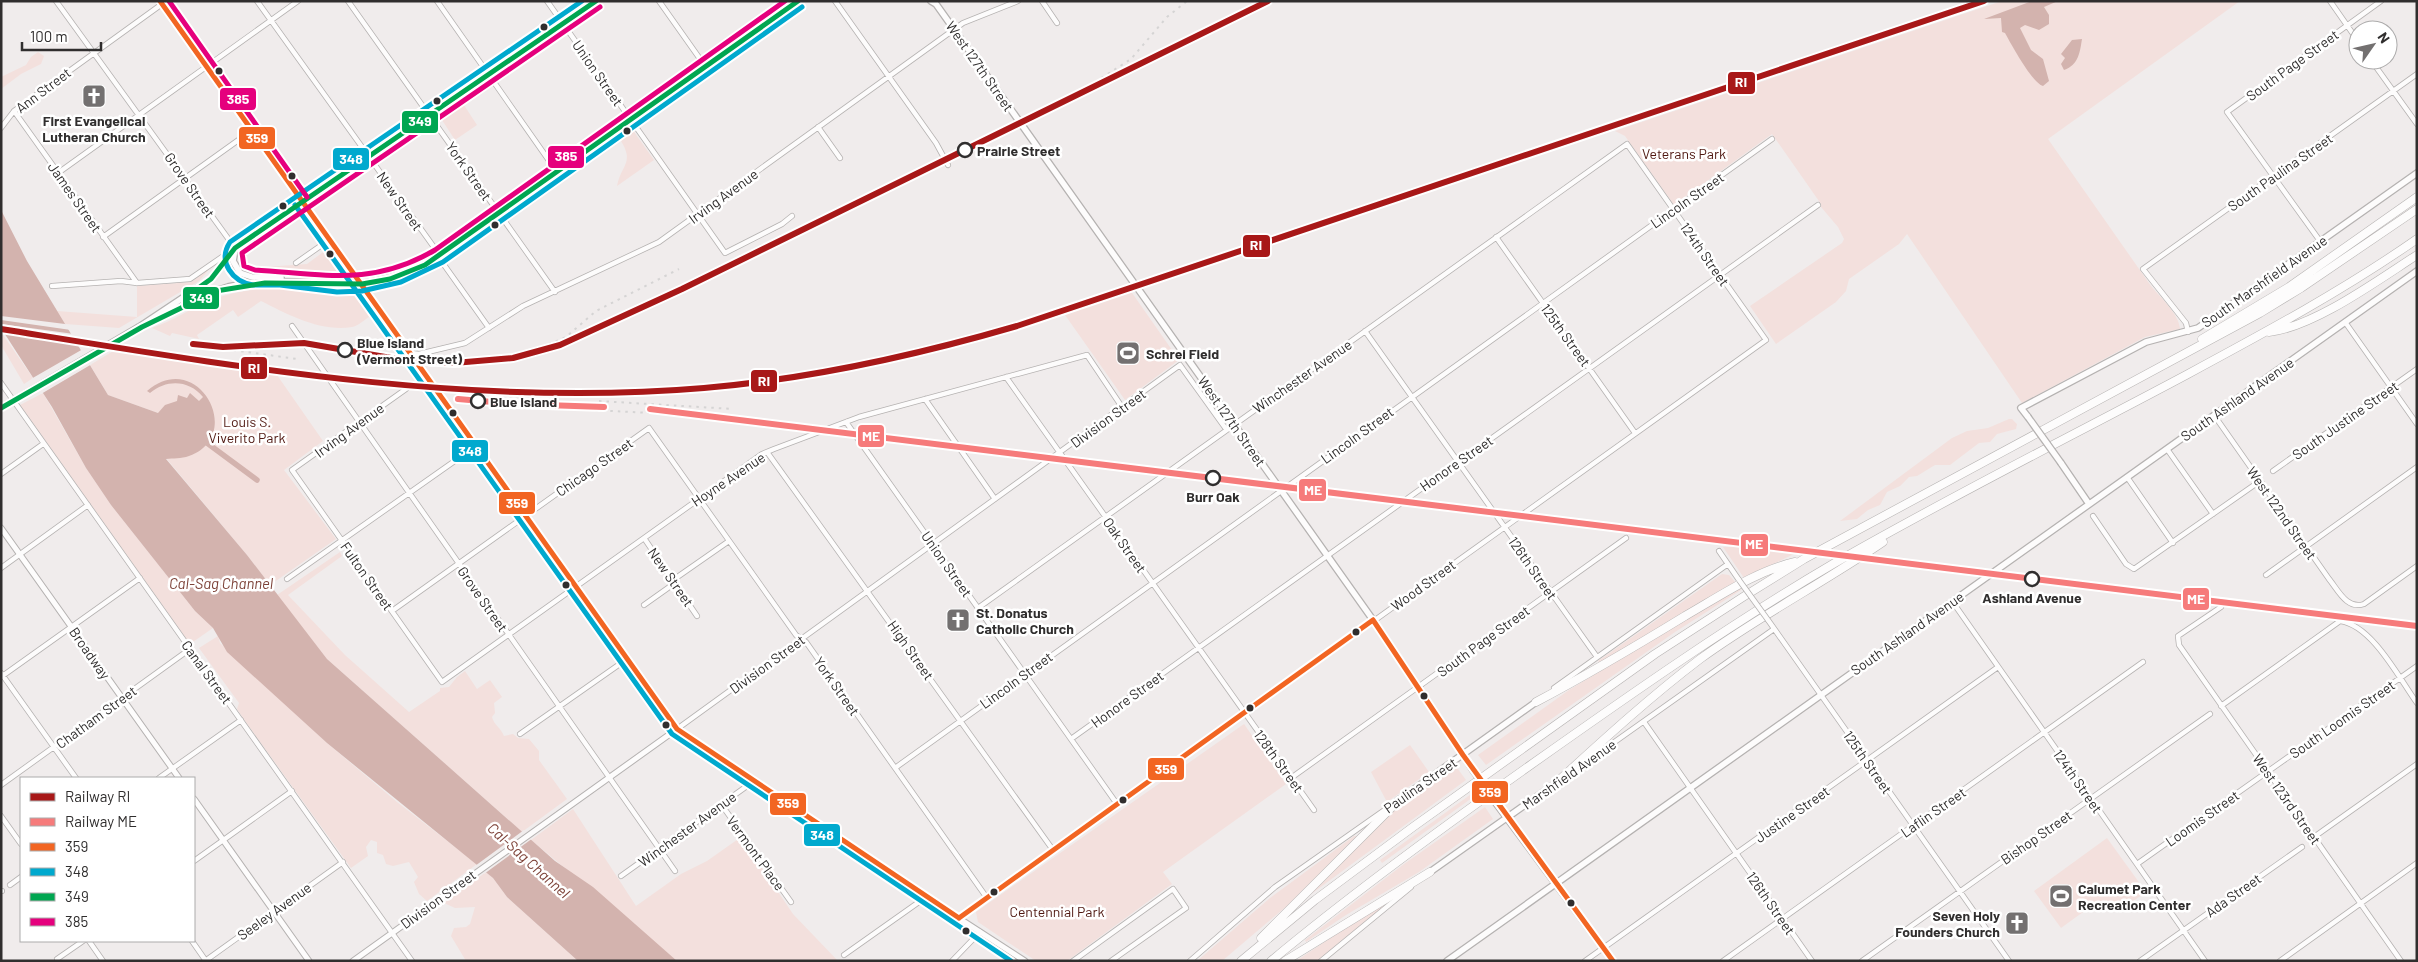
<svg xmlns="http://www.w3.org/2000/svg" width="2418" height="962" font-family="Barlow,sans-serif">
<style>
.green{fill:#f3e0dd}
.water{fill:#d3b3ae}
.pier{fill:#f0ecec}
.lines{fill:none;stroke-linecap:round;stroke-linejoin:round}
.canal{stroke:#d3b3ae;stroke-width:5.5}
.minor-casing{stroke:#b5b2b1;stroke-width:6}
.tertiary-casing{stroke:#b5b2b1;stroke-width:7}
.secondary-casing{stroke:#b5b2b1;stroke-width:8}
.motorway-casing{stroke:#b5b2b1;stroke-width:9}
.minor{stroke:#fdfcfc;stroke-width:4.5}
.tertiary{stroke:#fdfcfc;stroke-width:5}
.secondary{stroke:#fdfcfc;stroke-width:5.5}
.motorway{stroke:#fdfcfc;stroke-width:8}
.rail{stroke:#d5d4d4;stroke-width:2;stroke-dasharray:2.5 5;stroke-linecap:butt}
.minor-bridge-casing{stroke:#b5b2b1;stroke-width:6;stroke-linecap:butt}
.secondary-bridge-casing{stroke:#b5b2b1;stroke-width:8;stroke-linecap:butt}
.minor-bridge{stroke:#fdfcfc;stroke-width:4.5}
.secondary-bridge{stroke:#fdfcfc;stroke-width:5.5}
.bus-1-casing{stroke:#fff;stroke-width:9}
.bus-2-casing{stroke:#fff;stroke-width:9}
.bus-3-casing{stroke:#fff;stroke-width:9}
.bus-4-casing{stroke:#fff;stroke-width:9}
.bus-1{stroke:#f26522;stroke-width:5}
.bus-2{stroke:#00a9ce;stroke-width:5}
.bus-3{stroke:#00a651;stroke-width:5}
.bus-4{stroke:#e5007d;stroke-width:5}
.rail-1-casing{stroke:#fff;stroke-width:10}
.rail-2-casing{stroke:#fff;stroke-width:10}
.rail-1{stroke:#a81818;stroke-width:6}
.rail-2{stroke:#f67b7b;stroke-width:6}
.bus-dot{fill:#302e2e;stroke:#fff;stroke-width:2}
.stop-dot{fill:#fff;stroke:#302e2e;stroke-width:2.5}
.labels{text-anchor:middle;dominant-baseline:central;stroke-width:5;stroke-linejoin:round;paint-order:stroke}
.street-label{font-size:14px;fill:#302e2e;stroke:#fff}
.poi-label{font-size:14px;font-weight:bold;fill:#302e2e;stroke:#fff;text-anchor:start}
.stop-label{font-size:14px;font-weight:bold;fill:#302e2e;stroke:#fff;text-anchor:start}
.park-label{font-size:14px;fill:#4f1811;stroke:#fff}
.water-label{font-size:15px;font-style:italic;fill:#7d4238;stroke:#fff}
.line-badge{stroke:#fff;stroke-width:2}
.badge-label{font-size:14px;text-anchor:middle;font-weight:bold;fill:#fff}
</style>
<rect width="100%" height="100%" fill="#f0ecec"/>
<path class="green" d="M2002 1H2240L2048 139 2151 286C2161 298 2179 314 2180 329L2145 337 2022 403 1907 234 1899 244 1849 279 1846 291 1836 302 1776 344 1750 306 1842 243 1844 239 1838 227 1821 207V204L1772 134 1674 205 1625 136 1615 131Z
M38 52 44 56 41 64 21 74 1 89V77L26 65 31 57Z
M462 102 477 125 455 140 440 117Z
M632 129 654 160 617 186C621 164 636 163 619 138Z
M330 247 350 275 250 271 245 269 239 257 241 255 251 268 307 264Z
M212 266 199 281 119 328 65 324 57 311 137 317V286L191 282Z
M276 288 341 293 357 292 376 317 372 320 369 317C364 320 358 326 352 327 320 332 289 315 261 301L238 317 233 310 197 335 199 339 172 333 170 336 152 328C173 321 191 308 211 300 232 292 254 289 276 288Z
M1130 290 1179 360 1125 400 1065 315Z
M1 332 33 378 24 384 1 345Z
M115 350 277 375 323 441 284 470 336 539 270 585 247 555 166 458 158 413 108 395 90 365Z
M43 393 86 468 111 505 195 611 213 628 190 644 20 405Z
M2009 419H2012L2017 424 2016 429 1997 434 1990 442 1979 443 1950 465H1935L1917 476 1909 477 1900 486 1887 492 1880 505 1868 510 1857 519 1840 521 1952 438 1967 431 1988 428Z
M1723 547H1753L1798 552 1744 578Z
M340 552 342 556 288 595 345 655 409 712 440 691V688L449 687 457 677 465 671 477 689 490 680 502 697 494 703 495 713 492 717C494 725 501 728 504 736L513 734 518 738 529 739 539 751V760L567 799 522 832 327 659 277 595Z
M1722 574 1729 575 1736 583 1600 663 1598 661Z
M1739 587 1741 590 1675 632 1486 765 1478 755 1569 690Z
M218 636 220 643 327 743 397 802 477 864 427 901 419 894 414 882 418 877 409 862 393 866 386 864 383 855 377 853V842L371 840 366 847 368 856 351 868 245 721 237 709 239 703 199 648Z
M1244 724 1286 784 1163 872 1172 884 1067 961H1036L978 922 976 912Z
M1410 745 1429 772 1387 802 1371 772Z
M1455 765 1466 780 1303 900 1399 805Z
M1474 792 1476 795 1382 863 1380 860Z
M1485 807 1493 819 1419 872 1346 915 1306 942 1305 940 1404 864Z
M573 809 636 906 681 874 707 861 741 837 793 914 838 961H677L531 840Z
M1354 836H1357L1288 905 1222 961H1197L1270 898Z
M2107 838 2146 892 2118 912 2090 907 2061 928 2034 891Z
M486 872 493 878 507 897 578 961H466L451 936 454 928 466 927 470 924 475 907 455 908 444 903Z
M1389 899 1388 903 1317 961H1296Z"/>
<path class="water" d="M2032 1H2058L2044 7 2049 15V24L2039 30 2025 25 2020 28 2031 50 2043 59 2049 81 2043 86C2033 84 2011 44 2005 33L2002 32 2001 18 1984 19Z
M2082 39C2080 51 2079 65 2064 70L2061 64 2065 58 2061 54 2072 40Z
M1 210 27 261 108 395 158 413 165 405 177 401 178 395 187 398 190 393 199 401 203 397C189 380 167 379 150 393L147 391C198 347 246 436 189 456 181 459 173 458 166 459L247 555 327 659 555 861 593 887 677 961H578L507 897 493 878 327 743 227 652 213 628 195 611 111 505 86 468 52 407 1 328Z"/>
<path class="pier" d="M1 316 65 324 68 325 71 330 1 320Z
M1 324 74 334 80 343 1 332Z
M83 349 92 364 41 394 31 379Z
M524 830 533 838 484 874 475 866Z"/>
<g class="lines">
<path class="canal" d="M207 443 257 480"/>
<g class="minor-casing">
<path id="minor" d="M257 1 436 250 442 262 489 328
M348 1 555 292
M437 1 557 172
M547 1 725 253 782 224 792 216
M659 1 705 66
M835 1 936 143 948 165
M1042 1 1057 23
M2330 1 2358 41
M2371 60 2417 124
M14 111 137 283
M818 127 840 158
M1 128 14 111 162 4
M58 173 298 1
M103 237 251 131
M1496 237 1635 433
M2320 241 2227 112 2381 1
M296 263 329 240
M52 286 121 281 137 283 190 279 235 248 56 1
M2345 322 2417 424
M292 326 675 871
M1365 331 1597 657
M2188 332 2186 323 2143 269 2417 74
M410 353 419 354 465 343 523 306 659 242 963 23 1018 1
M1006 377 1314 810
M1 383 412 961
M406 389 292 470 442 682 762 454 774 449 859 417 1087 355 1122 407
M925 399 995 499
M2214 415 2329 579C2338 590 2347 610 2364 604L2417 566
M846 422 1117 804
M2167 449 2213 514
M767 452 1053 850
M2273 471 2417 369
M1 474 43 444
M2127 477 2173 543
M2093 516 2126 564 2134 569 2260 481
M644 538 697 616
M1719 551 1739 580
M1 568 88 505
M2266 575 2417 467
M287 579 476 446
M673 580 729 541
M1952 601 2205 961
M644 605 675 583
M2221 607 2178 636 2179 645 2401 961
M392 611 649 428 796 635 806 642 987 898
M1768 620 2009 961
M1 673 76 778
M1 677 140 578
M1554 688 1728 564
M2221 706 2340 621C2372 625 2399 678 2417 703
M1644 722 1812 961
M677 729 1180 365 1226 429
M520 734 627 659
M1071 739 1818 205
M895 768 1772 139
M1575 770 1774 629
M159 778 241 720
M1291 778 1626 538
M1 785 190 649
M721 804 791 902
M1 816 21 844
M2314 837 2417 764
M194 861 292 791
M2137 864 2417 666
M621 876 754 781
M10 885 21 877
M1 891H2
M959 918 1766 340 1627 144 978 608
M89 941 103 961
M192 941 206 961
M844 955 926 897
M57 959 83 941
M205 961 343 862
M952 961 980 932
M1073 961 1173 889 1186 908 1111 961
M1190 961 1275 887 1386 809
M1321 961 1411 887
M1585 961 1998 667
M1723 961 2143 662
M1862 961 2210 714
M2140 961 2302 847
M2280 961 2417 863"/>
</g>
<g class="tertiary-casing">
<path id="tertiary" d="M160 1 677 729 926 897 1025 961
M1 528 179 778
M194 799 309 961
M353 961 677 729"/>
</g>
<g class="secondary-casing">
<path id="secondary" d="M931 1 936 4 1373 620 1473 770
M235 249 233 261 240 273 252 277 281 278
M371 282 412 271 439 256 798 1
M161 316C183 305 204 294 228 287 269 277 311 284 352 285
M139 327 211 279 235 248 596 1
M2028 417 2021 408 2146 342 2198 328 2417 173
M2061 463 2089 504
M1399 800 1536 702
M1496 803 1613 961
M1430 872 1556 783
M1447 961 2417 271"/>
</g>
<g class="motorway-casing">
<path id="motorway" d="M2269 332C2314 327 2378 280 2417 255
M2202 339 2289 287 2417 197
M1536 702C1587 675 1636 646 1685 616 1720 596 1756 571 1795 562
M1556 783C1602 741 1650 697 1700 659 1759 616 1823 583 1883 542
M1261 938 1399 800
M1241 961 1315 900 1413 827 1655 654 1743 597 1804 559 2260 313 2301 288 2417 209
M1271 961C1355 891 1443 827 1532 764 1631 694 1729 625 1833 564 1949 497 2070 437 2188 374 2266 332 2344 290 2417 239
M1285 961 1430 872"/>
</g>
<use href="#minor" class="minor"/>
<use href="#tertiary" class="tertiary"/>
<use href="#secondary" class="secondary"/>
<use href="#motorway" class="motorway"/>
<path class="rail" d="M1089 86 1131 59 1167 17 1187 1
M204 346 297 359
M535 350 566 337 596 311 679 269
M599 401 733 409
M468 404 651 413"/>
<g class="minor-bridge-casing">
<path id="minor-bridge" d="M1739 580 1768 620"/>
</g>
<g class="secondary-bridge-casing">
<path id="secondary-bridge" d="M352 285 371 282
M1 408 139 327
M2028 417 2061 463
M1473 770 1496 803"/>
</g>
<use href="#minor-bridge" class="minor-bridge"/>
<use href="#secondary-bridge" class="secondary-bridge"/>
<g class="bus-1-casing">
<path id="bus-1" d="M160 1 677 729 959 918
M1373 620 1463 755 1613 961
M959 918 1373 620"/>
</g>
<g class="bus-2-casing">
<path id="bus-2" d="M582 1 230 242C217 262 233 282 253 285H280L337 292 362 291 401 282 443 262 802 7
M295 205 672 734 1011 961"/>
</g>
<g class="bus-3-casing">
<path id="bus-3" d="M190 294 211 279 235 248 596 1
M1 408 142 327 216 291 265 283 362 284 390 279 425 265 798 1"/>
</g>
<g class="bus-4-casing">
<path id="bus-4" d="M169 1 307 197
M600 7 242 253 244 266 255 270C323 274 372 287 435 250L785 1"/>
</g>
<use href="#bus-1" class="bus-1"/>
<use href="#bus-2" class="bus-2"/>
<use href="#bus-3" class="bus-3"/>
<use href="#bus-4" class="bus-4"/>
<g class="rail-1-casing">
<path id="rail-1" d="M1 329C232 366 469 408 704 388 810 379 914 356 1017 326L1984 1
M193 344 223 347 304 343 397 359 454 363 513 358 560 345 682 289 1268 1"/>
</g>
<g class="rail-2-casing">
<path id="rail-2" d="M458 399 516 404 604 407
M650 409 2417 626"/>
</g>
<use href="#rail-1" class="rail-1"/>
<use href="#rail-2" class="rail-2"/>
</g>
<defs>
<g id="church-square" transform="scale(1.25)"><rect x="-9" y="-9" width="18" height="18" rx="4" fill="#737070" stroke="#fff"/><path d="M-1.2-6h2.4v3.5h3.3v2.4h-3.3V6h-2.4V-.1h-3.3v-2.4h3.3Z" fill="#fff"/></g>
<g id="stadium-square" transform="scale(1.25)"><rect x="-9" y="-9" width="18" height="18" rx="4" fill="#737070" stroke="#fff"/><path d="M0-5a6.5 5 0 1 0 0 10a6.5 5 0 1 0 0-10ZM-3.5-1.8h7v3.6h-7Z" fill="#fff"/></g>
</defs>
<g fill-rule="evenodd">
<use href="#church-square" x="94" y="96"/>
<use href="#stadium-square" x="1128" y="353"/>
<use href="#church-square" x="958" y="620"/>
<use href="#stadium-square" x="2061" y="896"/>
<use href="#church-square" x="2017" y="923"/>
</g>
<g class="bus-dot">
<circle cx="544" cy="27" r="4.5"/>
<circle cx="219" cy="71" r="4.5"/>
<circle cx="437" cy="101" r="4.5"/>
<circle cx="627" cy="131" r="4.5"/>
<circle cx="292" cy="176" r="4.5"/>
<circle cx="283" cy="206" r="4.5"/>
<circle cx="495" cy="225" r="4.5"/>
<circle cx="330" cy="254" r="4.5"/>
<circle cx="453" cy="413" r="4.5"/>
<circle cx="566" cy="585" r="4.5"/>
<circle cx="1356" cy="632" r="4.5"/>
<circle cx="1424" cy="696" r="4.5"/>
<circle cx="1250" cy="708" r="4.5"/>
<circle cx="666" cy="725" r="4.5"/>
<circle cx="1123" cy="800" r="4.5"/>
<circle cx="994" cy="892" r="4.5"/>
<circle cx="1571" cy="903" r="4.5"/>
<circle cx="966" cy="931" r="4.5"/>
</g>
<g class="stop-dot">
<circle cx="965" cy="150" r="7"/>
<circle cx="345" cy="350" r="7"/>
<circle cx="478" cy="401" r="7"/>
<circle cx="1213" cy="478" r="7"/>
<circle cx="2032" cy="579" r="7"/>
</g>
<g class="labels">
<g class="street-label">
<text transform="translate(2292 65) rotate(-36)">South Page Street</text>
<text transform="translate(980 66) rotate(55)">West 127th Street</text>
<text transform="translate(598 73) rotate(55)">Union Street</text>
<text transform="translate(43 90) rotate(-37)">Ann Street</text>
<text transform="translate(469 171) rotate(55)">York Street</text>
<text transform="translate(2280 172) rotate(-35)">South Paulina Street</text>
<text transform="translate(190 185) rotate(55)">Grove Street</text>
<text transform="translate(723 196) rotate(-36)">Irving Avenue</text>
<text transform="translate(75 197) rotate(55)">James Street</text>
<text transform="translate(1687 200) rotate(-35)">Lincoln Street</text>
<text transform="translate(400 201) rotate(55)">New Street</text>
<text transform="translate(1705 254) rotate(55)">124th Street</text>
<text transform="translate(2264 281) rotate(-35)">South Marshfield Avenue</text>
<text transform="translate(1566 335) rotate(54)">125th Street</text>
<text transform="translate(1302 376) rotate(-35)">Winchester Avenue</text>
<text transform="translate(2237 399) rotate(-35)">South Ashland Avenue</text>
<text transform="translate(1108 418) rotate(-36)">Division Street</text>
<text transform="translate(2345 420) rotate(-35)">South Justine Street</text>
<text transform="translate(1232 421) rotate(55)">West 127th Street</text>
<text transform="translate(349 430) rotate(-36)">Irving Avenue</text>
<text transform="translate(1357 435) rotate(-36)">Lincoln Street</text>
<text transform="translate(1456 463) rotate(-35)">Honore Street</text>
<text transform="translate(594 467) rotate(-35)">Chicago Street</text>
<text transform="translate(728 479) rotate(-34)">Hoyne Avenue</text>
<text transform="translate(2282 513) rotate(55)">West 122nd Street</text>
<text transform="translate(1125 545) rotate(55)">Oak Street</text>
<text transform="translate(947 564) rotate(55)">Union Street</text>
<text transform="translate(1533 568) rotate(55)">126th Street</text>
<text transform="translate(367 576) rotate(55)">Fulton Street</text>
<text transform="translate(671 577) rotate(55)">New Street</text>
<text transform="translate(1423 585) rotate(-36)">Wood Street</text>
<text transform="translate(483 599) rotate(55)">Grove Street</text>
<text transform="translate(1907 633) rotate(-35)">South Ashland Avenue</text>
<text transform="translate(1483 641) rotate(-36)">South Page Street</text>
<text transform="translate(911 650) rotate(55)">High Street</text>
<text transform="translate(90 653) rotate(55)">Broadway</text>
<text transform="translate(767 664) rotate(-36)">Division Street</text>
<text transform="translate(207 672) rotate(54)">Canal Street</text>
<text transform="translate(1016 680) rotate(-36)">Lincoln Street</text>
<text transform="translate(837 686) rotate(55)">York Street</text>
<text transform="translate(1127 699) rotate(-36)">Honore Street</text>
<text transform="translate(96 717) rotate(-36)">Chatham Street</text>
<text transform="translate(2342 719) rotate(-35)">South Loomis Street</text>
<text transform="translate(1279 761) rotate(54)">128th Street</text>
<text transform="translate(1868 762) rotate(55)">125th Street</text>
<text transform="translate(1569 774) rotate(-35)">Marshfield Avenue</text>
<text transform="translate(2078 781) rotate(55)">124th Street</text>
<text transform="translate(1420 785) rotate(-35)">Paulina Street</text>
<text transform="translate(2287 799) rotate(55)">West 123rd Street</text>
<text transform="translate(1933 812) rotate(-35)">Laflin Street</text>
<text transform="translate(1792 814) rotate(-35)">Justine Street</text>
<text transform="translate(2202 818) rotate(-35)">Loomis Street</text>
<text transform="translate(687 829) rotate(-36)">Winchester Avenue</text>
<text transform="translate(2036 837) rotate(-35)">Bishop Street</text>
<text transform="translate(756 853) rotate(54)">Vermont Place</text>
<text transform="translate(2233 895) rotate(-35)">Ada Street</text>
<text transform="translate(438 899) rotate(-36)">Division Street</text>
<text transform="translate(1771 903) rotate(55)">126th Street</text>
<text transform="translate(274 911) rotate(-36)">Seeley Avenue</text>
</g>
<g class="poi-label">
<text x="94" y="120" text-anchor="middle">First Evangelical<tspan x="94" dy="16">Lutheran Church</tspan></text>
<text x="1146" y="353">Schrei Field</text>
<text x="976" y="612">St. Donatus<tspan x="976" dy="16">Catholic Church</tspan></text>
<text x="2078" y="888">Calumet Park<tspan x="2078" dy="16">Recreation Center</tspan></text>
<text x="2000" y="915" text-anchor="end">Seven Holy<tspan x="2000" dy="16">Founders Church</tspan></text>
</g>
<g class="stop-label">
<text x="977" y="150">Prairie Street</text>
<text x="357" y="342">Blue Island<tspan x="357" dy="16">(Vermont Street)</tspan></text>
<text x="490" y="401">Blue Island</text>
<text x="1213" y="496" text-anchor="middle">Burr Oak</text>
<text x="2032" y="597" text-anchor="middle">Ashland Avenue</text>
</g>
<g class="park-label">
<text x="1684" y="153">Veterans Park</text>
<text x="247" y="421">Louis S.<tspan x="247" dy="16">Viverito Park</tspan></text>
<text x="1057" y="911">Centennial Park</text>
</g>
<g class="water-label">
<text x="221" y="583">Cal-Sag Channel</text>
<text transform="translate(529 860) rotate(42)">Cal-Sag Channel</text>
</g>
</g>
<g class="line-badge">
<rect x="1727" y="71" width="29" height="24" rx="5" fill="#a81818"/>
<rect x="219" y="87" width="38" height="24" rx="5" fill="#e5007d"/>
<rect x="401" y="110" width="38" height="24" rx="5" fill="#00a651"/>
<rect x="238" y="126" width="38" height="24" rx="5" fill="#f26522"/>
<rect x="547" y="145" width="38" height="24" rx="5" fill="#e5007d"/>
<rect x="332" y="147" width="38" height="24" rx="5" fill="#00a9ce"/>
<rect x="1242" y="234" width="29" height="24" rx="5" fill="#a81818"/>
<rect x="182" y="286" width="38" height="24" rx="5" fill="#00a651"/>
<rect x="240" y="356" width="28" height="24" rx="5" fill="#a81818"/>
<rect x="750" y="369" width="28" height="24" rx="5" fill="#a81818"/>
<rect x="857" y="424" width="28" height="24" rx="5" fill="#f67b7b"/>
<rect x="451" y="439" width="38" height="24" rx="5" fill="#00a9ce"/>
<rect x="1298" y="478" width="29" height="24" rx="5" fill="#f67b7b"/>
<rect x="498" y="491" width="38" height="24" rx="5" fill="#f26522"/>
<rect x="1740" y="533" width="29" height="24" rx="5" fill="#f67b7b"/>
<rect x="2182" y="587" width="28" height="24" rx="5" fill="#f67b7b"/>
<rect x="1147" y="757" width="38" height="24" rx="5" fill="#f26522"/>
<rect x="1471" y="780" width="38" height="24" rx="5" fill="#f26522"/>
<rect x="769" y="792" width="38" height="24" rx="5" fill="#f26522"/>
<rect x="803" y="823" width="38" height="24" rx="5" fill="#00a9ce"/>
</g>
<g class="badge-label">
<text x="1741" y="87">RI</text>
<text x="238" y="104">385</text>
<text x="420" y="126">349</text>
<text x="257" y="143">359</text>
<text x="566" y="161">385</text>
<text x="351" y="164">348</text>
<text x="1256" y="250">RI</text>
<text x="201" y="303">349</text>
<text x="254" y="373">RI</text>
<text x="764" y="386">RI</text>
<text x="871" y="441">ME</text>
<text x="470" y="456">348</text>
<text x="1313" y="495">ME</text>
<text x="517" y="508">359</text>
<text x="1754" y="549">ME</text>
<text x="2196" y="604">ME</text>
<text x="1166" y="774">359</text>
<text x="1490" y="797">359</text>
<text x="788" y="808">359</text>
<text x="822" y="840">348</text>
</g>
<rect width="2418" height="962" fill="none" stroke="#302e2e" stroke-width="5"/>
<rect x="20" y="777" width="175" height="165" fill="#ffffff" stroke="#acabab"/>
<rect x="30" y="793" width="25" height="8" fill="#a81818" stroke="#acabab"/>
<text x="65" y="802" font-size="15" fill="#302e2e">Railway RI</text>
<rect x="30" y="818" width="25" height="8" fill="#f67b7b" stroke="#acabab"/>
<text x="65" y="827" font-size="15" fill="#302e2e">Railway ME</text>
<rect x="30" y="843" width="25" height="8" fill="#f26522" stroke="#acabab"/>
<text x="65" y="852" font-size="15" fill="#302e2e">359</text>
<rect x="30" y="868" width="25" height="8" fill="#00a9ce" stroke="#acabab"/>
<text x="65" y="877" font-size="15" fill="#302e2e">348</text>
<rect x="30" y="893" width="25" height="8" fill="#00a651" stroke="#acabab"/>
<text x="65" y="902" font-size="15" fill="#302e2e">349</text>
<rect x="30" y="918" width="25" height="8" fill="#e5007d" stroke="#acabab"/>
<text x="65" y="927" font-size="15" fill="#302e2e">385</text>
<g transform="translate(2373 45) rotate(56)"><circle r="24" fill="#ffffff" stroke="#acabab"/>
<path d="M0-4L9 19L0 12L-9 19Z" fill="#737070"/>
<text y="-8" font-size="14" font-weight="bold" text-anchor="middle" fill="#302e2e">N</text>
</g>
<path d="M22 42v8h79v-8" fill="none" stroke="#302e2e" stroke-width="2.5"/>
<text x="30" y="42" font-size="15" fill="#302e2e" stroke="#ffffff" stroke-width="4" paint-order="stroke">100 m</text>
</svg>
